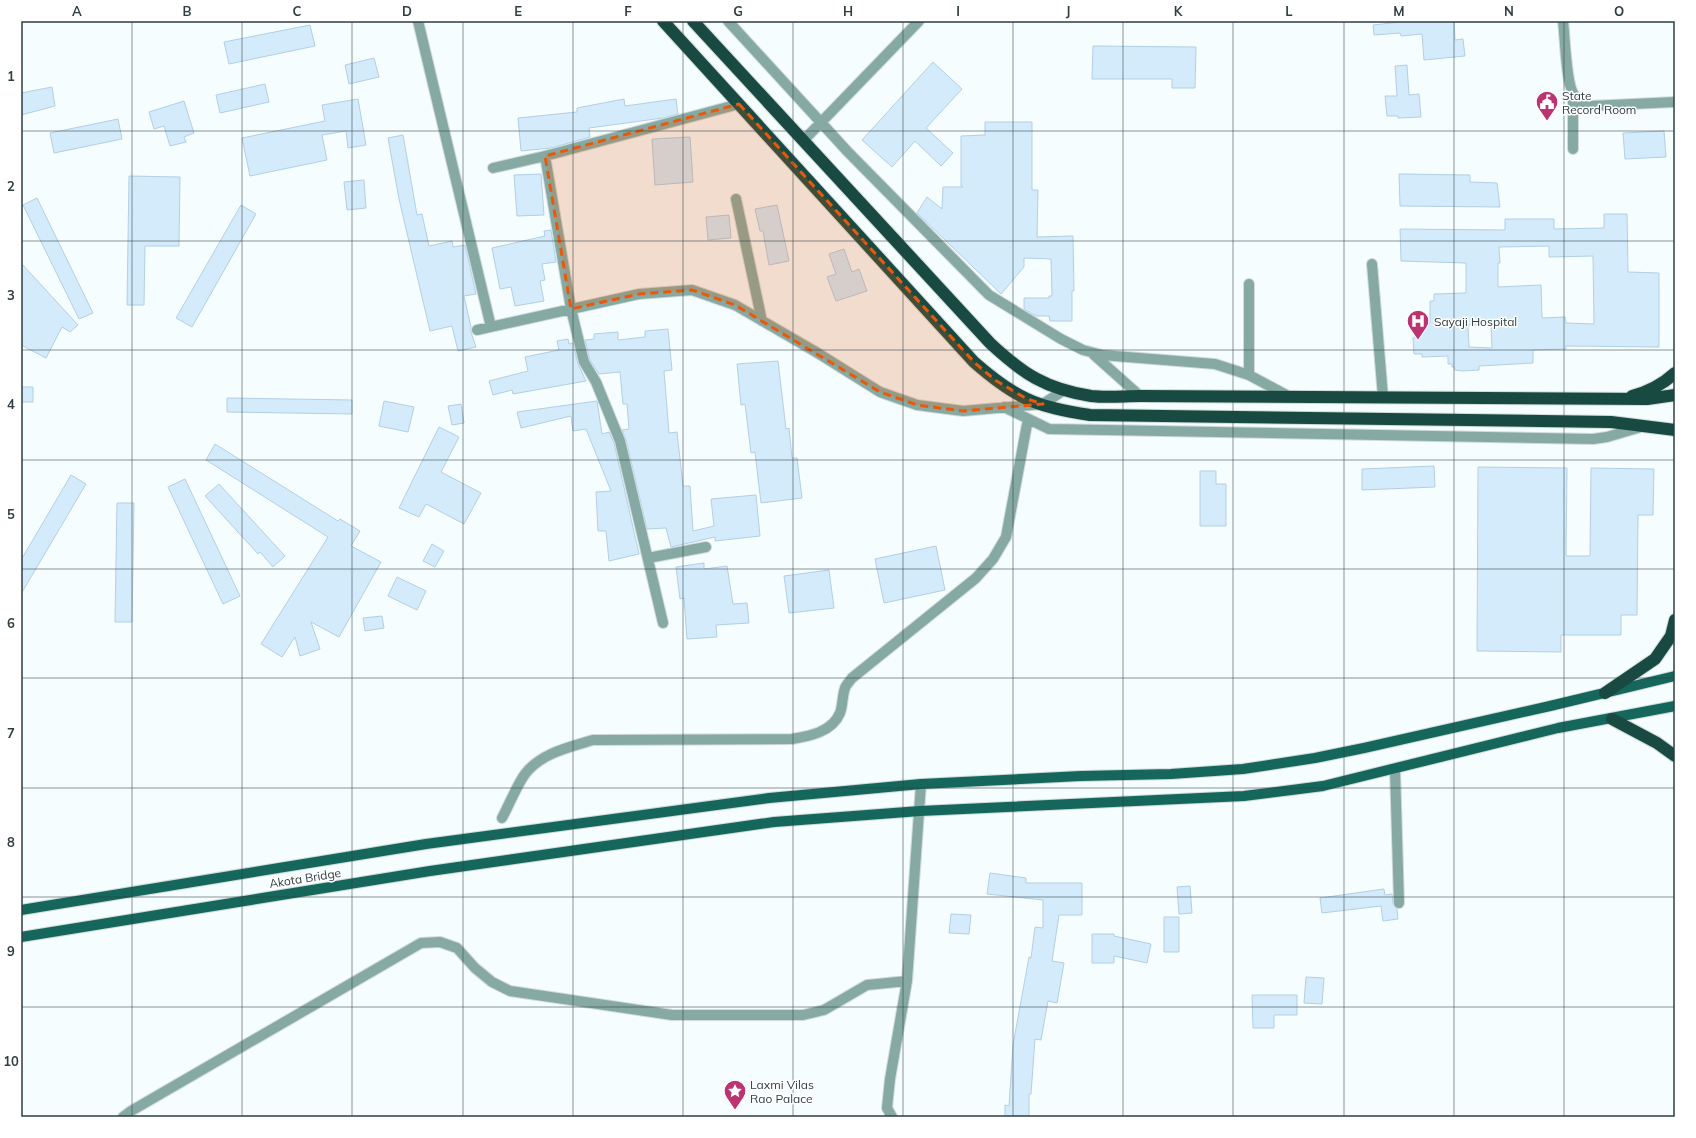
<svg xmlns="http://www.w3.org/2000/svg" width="1696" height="1138" font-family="Mulish,sans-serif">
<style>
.building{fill:#d3ebfb;stroke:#b3cfe4;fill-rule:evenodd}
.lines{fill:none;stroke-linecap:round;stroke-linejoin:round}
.minor-casing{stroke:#d1dbdc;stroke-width:12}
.major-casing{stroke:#d1dbdc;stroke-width:12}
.highway-casing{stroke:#d1dbdc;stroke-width:14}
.minor{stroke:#86aaa3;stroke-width:10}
.major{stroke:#16675b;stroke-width:10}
.highway{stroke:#194a41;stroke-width:12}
.marked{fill:#e8590c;fill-opacity:0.2;stroke:#e8590c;stroke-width:3;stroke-dasharray:8 5;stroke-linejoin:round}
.grid{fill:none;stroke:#2f3e41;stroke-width:1;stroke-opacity:0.55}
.labels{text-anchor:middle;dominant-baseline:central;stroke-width:3;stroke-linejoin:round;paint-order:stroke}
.poi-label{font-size:12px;fill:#2f3e41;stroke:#fff;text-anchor:start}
.street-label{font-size:12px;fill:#2f3e41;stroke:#fff}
.neatline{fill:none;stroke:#2f3e41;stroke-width:1.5}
.grid-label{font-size:13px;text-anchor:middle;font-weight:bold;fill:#2f3e41}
</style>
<rect width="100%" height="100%" fill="#f5fdfe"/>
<path class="building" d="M1400 21H1454L1455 40 1463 39 1465 56 1424 60 1422 34 1401 36 1400 33 1374 35 1373 25 1400 22Z
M310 25 315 46 229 64 224 42Z
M1093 46 1196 47 1195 88H1172V79H1092Z
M374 58 379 77 349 84 345 65Z
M933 62 962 89 926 128 953 153 941 166 915 141 892 167 862 140Z
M1407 65 1409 95 1419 94 1421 117 1398 118V116H1387L1385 96H1397L1395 66Z
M265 84 269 102 220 113 216 95Z
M52 87 55 106 21 115V93Z
M358 99 366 145 348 148 346 131 322 135 327 160 250 176 242 138 325 121 322 105Z
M624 99 625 106 676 99 678 114 663 118 589 128 590 137 551 148 521 151 518 118 577 112V108Z
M184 101 194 133 184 137 186 142 170 146 164 126 154 129 149 112Z
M118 119 122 139 54 153 50 133Z
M985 122H1032V190H1038L1037 237 1073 236 1074 291H1072V321H1050L1049 316H1036L1024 309V298H1049V296H1052L1051 259 1024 258V267L1001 294 917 213 927 197 942 209 943 187H963L961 186V136L985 135Z
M1664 131 1666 157 1625 159 1623 133Z
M403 135 417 215 422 214 429 246 452 241 453 247 465 245 476 294 464 296 471 327V332L476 347 458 351 452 326 430 331 399 199 388 138Z
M690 137 693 182 655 185 652 139Z
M541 174 544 215 517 216 514 175Z
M1399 174 1470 175V182L1497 183 1500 207 1400 206Z
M129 176 180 177 179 246H145L144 305H127Z
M364 180 366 208 347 210 344 182Z
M37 198 93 313 79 319 23 205Z
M241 205 256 214 192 327 176 318Z
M777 205 789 261 769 265 763 231H760L755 209Z
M1604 214H1627L1628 272 1659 273V347L1566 346V349L1533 350V363L1479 366V370L1462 371 1455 370 1454 367H1452V364H1448V356L1422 357V354H1414L1413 338 1415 337 1414 326H1421V323H1430V301H1434V294L1466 293V263L1401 261 1400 229 1505 230V219H1554V229L1604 228ZM1549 246V257L1593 256 1594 324 1566 323 1565 317 1542 318 1541 285 1498 287V263H1500L1499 247ZM1468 325H1491L1492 348 1469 347Z
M729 215 731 238 708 240 706 217Z
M551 230 556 262 542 264 545 280 540 281 544 301 515 306 511 287 500 289 492 248 545 236 544 231Z
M844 249 852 272 859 269 867 291 836 301 827 277 836 274 829 254Z
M21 263 78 325 70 332 62 327 46 358 21 345Z
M668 329 672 370 664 371 669 433 677 432 683 486H690L693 531 714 526 711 499 756 495 760 536 715 541V537L671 547 666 528 647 529 626 440 622 430 629 429 627 404H623L620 372 599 374 590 360 585 340 594 339V334L618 332V340L645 337V331Z
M568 339 569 344 573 343 578 364 586 381 513 394 512 390 493 395 489 381 528 371 525 357 559 350 557 341Z
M778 361 786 429 789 428 792 458H797L802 498 761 503 755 452 751 453 745 404 741 405 737 364Z
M21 387H33V402H21Z
M227 398 352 400V414L227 412Z
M384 401 414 407 408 432 379 426Z
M597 401 602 434 609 432 614 443 639 554 609 561 606 531H598L596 492 611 491 586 429 573 431 571 416 521 428 517 412Z
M461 404 464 423 452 425 448 406Z
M439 427 459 437 441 472 481 493 464 524 426 504 419 517 399 508Z
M215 444 338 521 340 519 360 531 351 546 381 562 339 637 311 622 320 649 300 656 295 637 282 657 261 644 328 537 206 460Z
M1434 466 1435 487 1362 490V469Z
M1478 467 1567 468 1566 556H1590L1591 468 1654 469 1653 515H1638L1637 615H1621V635H1561V652L1477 651Z
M1200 471H1216V484H1226V526H1200Z
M71 475 86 484 21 594V560Z
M185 479 240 596 223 604 168 487Z
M219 484 285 556 273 567 260 552 258 554 205 496Z
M117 503H134L132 622H115Z
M432 544 444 551 435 567 423 561Z
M936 546 945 590 884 603 875 559Z
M704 563V569L727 566 733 604 747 603 749 623 716 625 717 637 687 639 684 598 680 599 676 567Z
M829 570 834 608 789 613 784 576Z
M397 577 426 591 417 610 388 596Z
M382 616 384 628 365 631 363 618Z
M990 873 1026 878V883H1082V915H1059L1052 961 1064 963 1057 1003 1048 1001 1041 1040 1035 1039 1031 1094H1029V1117H1005V1105L1009 1106 1013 1045 1029 957 1031 958 1035 927 1043 928V900L987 894Z
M1190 886 1192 913 1179 914 1177 887Z
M1384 889 1385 895 1392 894 1393 904 1397 909 1398 919 1383 921 1381 906 1322 913 1320 898Z
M951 914 971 915 969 934 949 933Z
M1164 917H1179V952H1164Z
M1092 934H1114V936L1151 944 1147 963 1114 956V963H1092Z
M1306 977 1324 978 1322 1004 1304 1003Z
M1252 995H1297V1015H1274V1028H1253Z"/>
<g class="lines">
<g class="minor-casing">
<path id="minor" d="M418 21 491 327
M728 21 848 152 989 295 1061 339 1083 350 1102 355 1215 364 1249 375 1290 397
M1563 21C1565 37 1566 81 1573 93 1576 100 1583 104 1590 106L1675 102
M1573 94V149
M803 141 919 21
M545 156 571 309 584 362 596 382 620 441 663 623
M493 168 545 156 739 104
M736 199 762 321
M1372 264 1383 397
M477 330 639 294 692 290 735 305 816 352 880 392 917 405 963 411 1043 404 1064 390
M1093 354 1140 396
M1249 375V284
M1004 407 1049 429 1593 439 1607 437 1641 427
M648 558 706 547
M1395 769 1399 903
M502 818C509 805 517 785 525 774 541 753 570 747 593 740L792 739C810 736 832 732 840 713 843 705 842 696 845 688 846 685 850 681 852 678L976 578 993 559 1006 537 1028 419
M123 1117 131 1111 421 943 440 942 457 948 475 968 492 982 510 991 672 1015H803L824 1010 867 985 907 981
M892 1117 887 1108 890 1079 907 981 921 784"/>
</g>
<g class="major-casing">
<path id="major" d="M21 910 426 844 769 798 921 784 1081 776 1171 774 1243 769 1315 758 1364 748 1550 706 1675 676
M21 937 430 871 774 822 920 811 1244 796 1323 786 1558 728 1675 706"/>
</g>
<g class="highway-casing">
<path id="highway" d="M663 21 974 362C990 376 1007 390 1027 399 1046 408 1070 412 1090 415L1611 422 1675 430
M693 21 990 343C1023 374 1046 389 1091 396 1107 398 1124 396 1140 396L1647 399 1675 395
M1632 396C1648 392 1663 384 1675 373
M1605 693 1655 659 1671 636 1675 620
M1612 719 1657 743 1675 756"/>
</g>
<use href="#minor" class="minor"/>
<use href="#major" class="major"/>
<use href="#highway" class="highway"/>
</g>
<path class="marked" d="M739 104 974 362 995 380 1027 399 1043 404 963 411 917 405 880 392 735 305 692 290 639 294 571 309 545 156Z"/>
<path class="grid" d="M132 21V1117M242 21V1117M352 21V1117M463 21V1117M573 21V1117M683 21V1117M793 21V1117M903 21V1117M1013 21V1117M1123 21V1117M1233 21V1117M1344 21V1117M1454 21V1117M1564 21V1117M21 131H1675M21 241H1675M21 350H1675M21 460H1675M21 569H1675M21 678H1675M21 788H1675M21 897H1675M21 1007H1675"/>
<defs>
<g id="civic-pin" transform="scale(1.15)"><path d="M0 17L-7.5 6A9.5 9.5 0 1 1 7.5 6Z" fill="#bc3371" stroke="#fff"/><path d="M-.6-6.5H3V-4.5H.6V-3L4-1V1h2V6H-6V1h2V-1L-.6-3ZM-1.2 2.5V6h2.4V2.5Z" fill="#fff"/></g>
<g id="hospital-pin" transform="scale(1.15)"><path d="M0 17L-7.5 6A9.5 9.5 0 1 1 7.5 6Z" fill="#bc3371" stroke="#fff"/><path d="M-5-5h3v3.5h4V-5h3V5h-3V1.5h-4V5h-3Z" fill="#fff"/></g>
<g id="sight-pin" transform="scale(1.15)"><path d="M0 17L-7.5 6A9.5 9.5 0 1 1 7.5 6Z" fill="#bc3371" stroke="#fff"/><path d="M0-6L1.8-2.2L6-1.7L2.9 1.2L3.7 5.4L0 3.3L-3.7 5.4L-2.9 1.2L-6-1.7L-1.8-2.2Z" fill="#fff"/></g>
</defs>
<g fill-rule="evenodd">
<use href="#civic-pin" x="1547" y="102"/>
<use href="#hospital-pin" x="1418" y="321"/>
<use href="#sight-pin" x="735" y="1091"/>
</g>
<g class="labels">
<g class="poi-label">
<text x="1562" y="95">State<tspan x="1562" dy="14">Record Room</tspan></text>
<text x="1434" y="321">Sayaji Hospital</text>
<text x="750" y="1084">Laxmi Vilas<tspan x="750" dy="14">Rao Palace</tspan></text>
</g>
<g class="street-label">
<text transform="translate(305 878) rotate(-9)">Akota Bridge</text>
</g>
</g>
<rect width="1696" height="1138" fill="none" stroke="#ffffff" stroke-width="44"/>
<rect x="22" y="22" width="1652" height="1094" class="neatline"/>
<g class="grid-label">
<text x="77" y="16">A</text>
<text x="187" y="16">B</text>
<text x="297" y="16">C</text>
<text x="407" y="16">D</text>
<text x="518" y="16">E</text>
<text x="628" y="16">F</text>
<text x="738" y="16">G</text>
<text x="848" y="16">H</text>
<text x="958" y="16">I</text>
<text x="1068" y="16">J</text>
<text x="1178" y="16">K</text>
<text x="1289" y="16">L</text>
<text x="1399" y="16">M</text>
<text x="1509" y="16">N</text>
<text x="1619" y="16">O</text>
<text x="11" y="81">1</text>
<text x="11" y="191">2</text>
<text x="11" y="300">3</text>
<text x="11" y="409">4</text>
<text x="11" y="519">5</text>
<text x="11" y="628">6</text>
<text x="11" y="738">7</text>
<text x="11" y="847">8</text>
<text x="11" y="956">9</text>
<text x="11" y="1066">10</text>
</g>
</svg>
